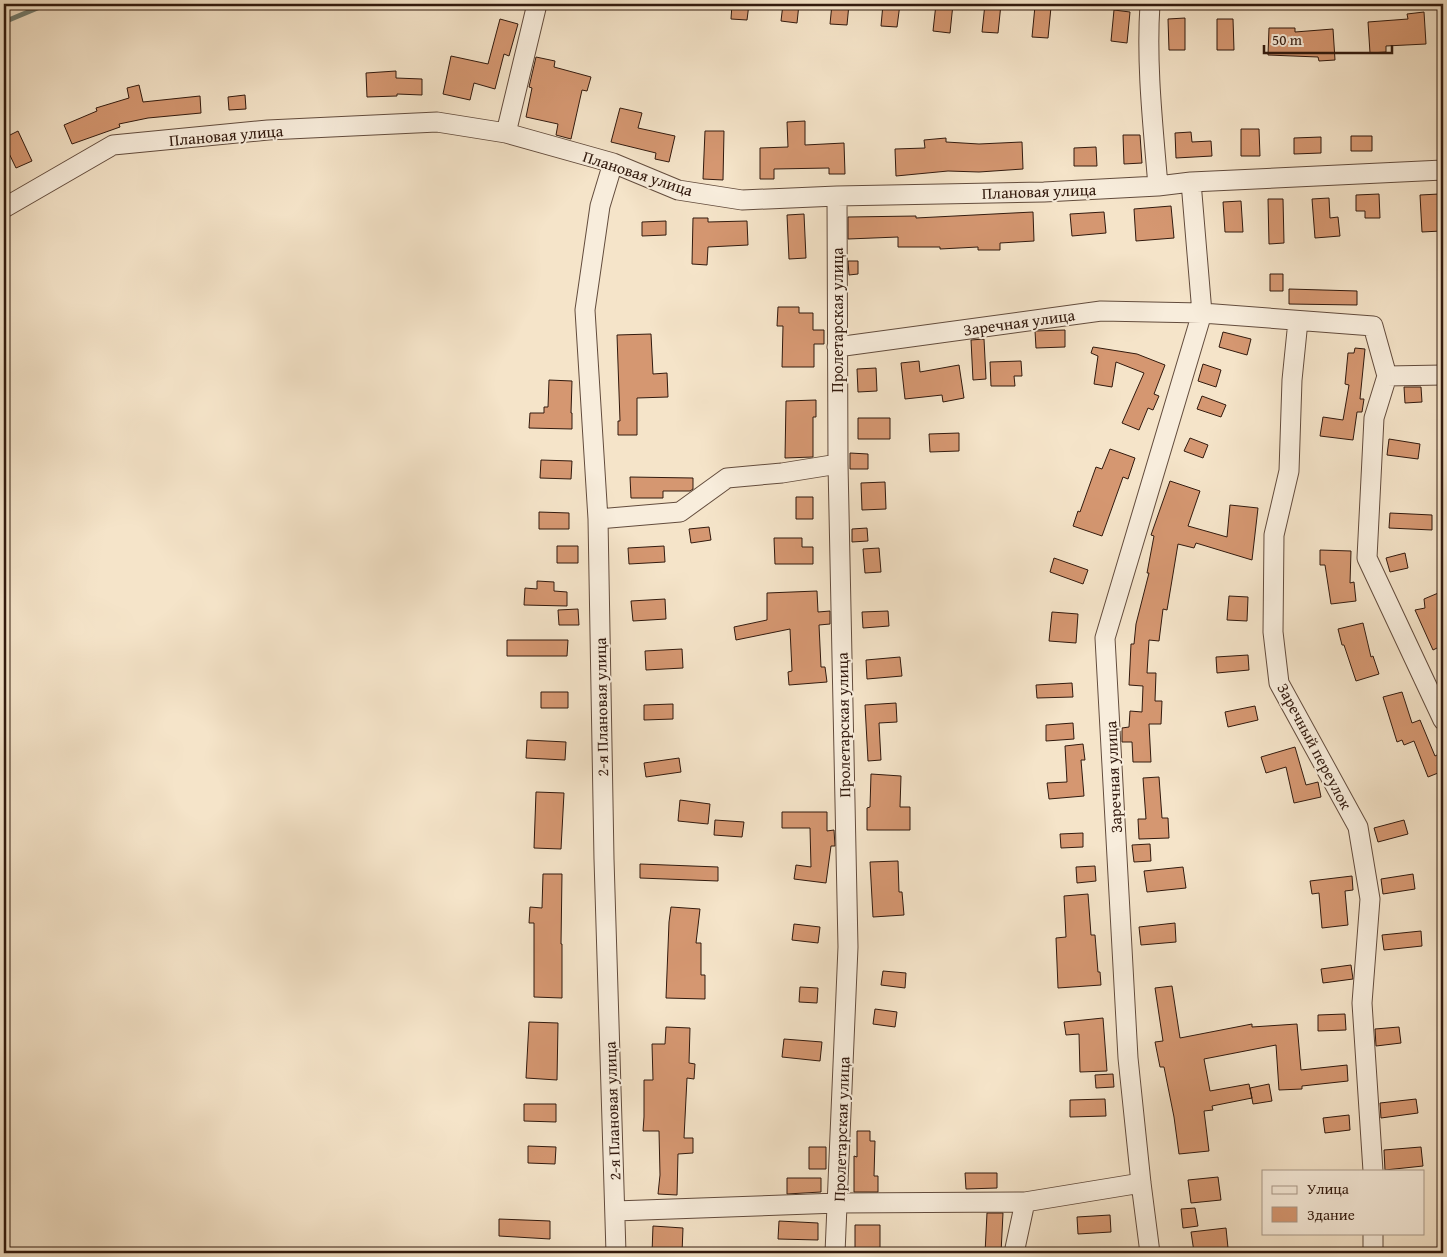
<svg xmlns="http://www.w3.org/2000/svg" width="1447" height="1257" font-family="'Gentium Book Plus',serif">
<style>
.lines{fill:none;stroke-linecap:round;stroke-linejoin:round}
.stream{stroke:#727d71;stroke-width:5}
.building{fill:#d59771;stroke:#321a0e}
.minor-casing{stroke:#634c3d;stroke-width:21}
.minor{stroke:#f8eddc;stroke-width:19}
.labels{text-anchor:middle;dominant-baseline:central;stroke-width:4;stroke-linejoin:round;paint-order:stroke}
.street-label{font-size:16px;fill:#321a0e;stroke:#f8eddc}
</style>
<rect width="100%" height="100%" fill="#f5e4c9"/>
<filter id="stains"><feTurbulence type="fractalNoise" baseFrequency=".004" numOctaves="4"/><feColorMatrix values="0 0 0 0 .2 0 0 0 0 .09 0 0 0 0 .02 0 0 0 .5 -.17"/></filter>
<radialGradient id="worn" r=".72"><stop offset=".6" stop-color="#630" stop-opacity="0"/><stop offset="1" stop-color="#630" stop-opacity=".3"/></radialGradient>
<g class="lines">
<path class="stream" d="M4 22 47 4"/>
</g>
<path class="building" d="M732 4H749L747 20 731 19Z
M783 4H799L797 23 781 21Z
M832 4H849L847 25 830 24Z
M883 4H900L897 27 881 26Z
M936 4H953L950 33 933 31Z
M985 4H1001L998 33 982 32Z
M1035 6 1051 7 1048 38 1032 37Z
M1114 10 1130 12 1127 43 1111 41Z
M1424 12 1426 44 1386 46V52L1370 53 1368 22 1408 19 1407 14Z
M1185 18V50H1169L1168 19Z
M500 19 518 24 509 56 504 54 495 89 474 83 470 100 443 94 451 56 488 64Z
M1217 19H1233L1234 50H1217Z
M1269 28H1295V32L1333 29 1335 60 1319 61 1318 57 1268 55Z
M536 57 555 61 554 67 591 77 587 91 582 90 571 139 556 135 558 124 526 117 532 88 529 87Z
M396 71V78L422 79V95L397 94V96L367 97 366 73Z
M139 85 143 102 200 96 201 113 148 118 119 124 120 127 72 144 64 125 97 111 96 108 129 98 127 88Z
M245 95 246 109 229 110 228 97Z
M620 108 642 113 638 128 675 136 669 162 655 159 656 153 611 142Z
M805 121V145L844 143 845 174H829V168L774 169V179H760V148L788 147 787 122Z
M1241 129H1259L1260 156H1241Z
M18 131 32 161 16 168 4 143V138Z
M705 131H724L723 180 703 179Z
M1191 132 1192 142 1211 141 1212 156 1176 158 1175 133Z
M1123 135H1140L1142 163 1124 164Z
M1351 136H1372V151H1351Z
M1321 137V153L1294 154V138Z
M946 138V142L979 144 1022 142 1023 169 979 172 948 171 896 176 895 149 925 148 924 140Z
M1096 147 1097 166H1074V148Z
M1379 194 1380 218H1365V211H1356V195Z
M1439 194 1441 231 1422 232 1420 195Z
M1329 198 1330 218 1338 217 1340 236 1315 238 1312 199Z
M1268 199H1283L1284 243 1269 244Z
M1241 201 1243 232H1225L1223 202Z
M1171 206 1174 238 1136 241 1134 209Z
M1033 212 1034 241 1000 243V250H978V247L940 249V247H898V237L848 239V217L916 216V218Z
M1104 212 1106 233 1072 236 1070 214Z
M804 214 806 258 789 259 787 215Z
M693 218H708V222L747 221 748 245 708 247 707 265 692 264Z
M666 221V235L642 236V222Z
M848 261H858V274L849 275Z
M1270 274H1283V291H1270Z
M1289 289 1357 291V305L1289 304Z
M778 307H799V313H813V330H824V344H814V367H782L783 326H777Z
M1065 330V347L1036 348 1035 331Z
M1223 332 1251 339 1247 355 1219 347Z
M651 334 653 374 667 373 668 397 637 398V435H618V421H620L617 335Z
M984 339 986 379 973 380 971 340Z
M1093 347 1137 354 1165 365 1154 394 1159 396 1153 410 1148 408 1139 430 1122 423 1144 373 1116 362 1112 387 1094 384 1098 356 1091 353Z
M1355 348 1365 349 1360 399H1364L1362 412H1357L1353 440 1320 436 1323 417 1343 420 1349 385 1345 384 1348 353H1354Z
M919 361 920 372 959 365 964 398 943 402 942 395 905 399 901 363Z
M1021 361 1022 376H1014L1015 386H991L990 362Z
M1203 364 1221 370 1216 387 1198 381Z
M876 368 877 391 858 392 857 369Z
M549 380 572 381 571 413H572V429L529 428 530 413H544V407H548Z
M1404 387H1421L1422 402 1405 403Z
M1202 396 1226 405 1221 417 1197 409Z
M816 400V417H813V457L785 458 786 401Z
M858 418H890V439H858Z
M959 433V451L930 452 929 434Z
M1190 438 1208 445 1203 458 1184 451Z
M1389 439 1420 444 1418 459 1387 455Z
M1110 449 1135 458 1128 479 1123 477 1102 536 1073 526 1078 511 1080 512 1096 467 1102 469Z
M850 453 868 454V469H850Z
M541 460 572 461 571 479 540 478Z
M630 477 693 478V489L690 491H663V498H631Z
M1170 481 1200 491 1188 526 1227 537 1230 505 1258 508 1252 560 1196 543 1194 548 1178 544 1167 610 1163 609 1159 641 1149 640 1147 673H1156L1155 701H1162L1161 724H1149L1151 762H1133L1132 742H1122V728L1129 727 1130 711 1142 712 1143 686 1129 685 1131 644H1134L1136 624 1149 573H1147L1154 536 1151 535Z
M885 482 886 509 862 510 861 483Z
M796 497H813V519H796Z
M539 512 569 513V529H539Z
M1390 513 1432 515V530L1389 528Z
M709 527 711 540 691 543 689 529Z
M867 528 868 541 852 542V529Z
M774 538H802V547H813V564H775Z
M557 546H578V563H557Z
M664 546 665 562 629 564 628 548Z
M879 548 881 572 865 573 863 549Z
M1320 550 1351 551 1350 583 1354 582 1356 601 1331 604 1325 565H1320Z
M1405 553 1408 568 1390 572 1386 558Z
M1054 558 1088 570 1083 584 1050 572Z
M537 581 554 582V591L567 592V606L524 605 525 588 537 589Z
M817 591 818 612 830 611V624L819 625 821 667H825L827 682 789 685 788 672 792 671 790 629 736 640 734 627 767 620V593Z
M1443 591V645L1433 650 1415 610 1425 608 1424 599Z
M1229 596 1248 597 1247 621 1227 620Z
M665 599 666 619 633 621 631 601Z
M578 609 579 625H559L558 610Z
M888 611 889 626 863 628 862 612Z
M1052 612 1078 614 1076 643 1049 641Z
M1363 623 1371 657 1373 656 1379 674 1356 681 1344 645H1342L1338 629Z
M507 640H568L567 656H507Z
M682 649 683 668 646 670 645 651Z
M1248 655 1249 670 1217 673 1216 657Z
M900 657 902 676 867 679 866 660Z
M1072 683 1073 697 1037 698 1036 685Z
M541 692H568V708H541Z
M1402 692 1412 723 1420 720 1435 756 1443 752V771L1428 777 1414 741 1404 745 1402 740 1397 742 1383 697Z
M896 703 897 722 879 723 881 760 868 761 865 705Z
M673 704V719L644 720V705Z
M1255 706 1258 720 1228 727 1225 712Z
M1073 723 1074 739 1046 741V725Z
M527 740 566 742 565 760 526 758Z
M1083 744 1085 760H1081L1084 796 1049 799 1047 783 1067 782 1065 746Z
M1295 747 1306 785 1318 782 1321 797 1294 803 1286 767 1266 773 1261 757Z
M679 758 681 772 646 777 644 763Z
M871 774 901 776 900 807H910V830H867V808L870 807Z
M1159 777 1162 818H1168L1169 838 1139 839 1138 819H1146L1143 778Z
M536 792 564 793 561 849 534 848Z
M680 800 710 804 708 824 678 821Z
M782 812H827V831L834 830 835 846H831L826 883 794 879 796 865 811 867 810 828H782Z
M715 820 744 822 742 837 714 835Z
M1404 820 1408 834 1378 842 1374 828Z
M1083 833V847L1061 848 1060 834Z
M1150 844 1151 861 1134 862 1132 845Z
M898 861 899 892H902L904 915 873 917 870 862Z
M640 864 718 867V881L640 878Z
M1095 866 1096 881 1077 883 1076 867Z
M1183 867 1186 888 1147 892 1144 871Z
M543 874H562L561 944H562V998L534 997V923H529L530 907 542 908Z
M1413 874 1415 889 1383 894 1381 879Z
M1352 876 1353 890 1345 891 1348 925 1322 928 1319 893 1312 894 1310 881Z
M1088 894 1091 935H1095L1098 972H1100L1101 985 1058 988 1056 938 1066 937 1064 896Z
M671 907 700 909 696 943H701V975H705V999L666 998 669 922Z
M1175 923 1176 942 1141 945 1139 927Z
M794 924 820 927 818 943 792 940Z
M1421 931 1422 946 1384 950 1382 935Z
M1351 965 1353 979 1323 983 1321 969Z
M883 971 906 973 905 988 881 985Z
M1172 986 1180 1038 1252 1024V1027L1297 1024 1301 1070 1347 1065 1348 1081 1302 1086V1089L1279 1090 1276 1045 1204 1059 1210 1091 1249 1084 1252 1098 1212 1106 1213 1110 1204 1111 1209 1151 1179 1154 1174 1117 1164 1067H1160L1155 1042 1163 1041 1155 988Z
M800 987 818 988 817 1003 799 1002Z
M875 1009 897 1012 895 1027 873 1024Z
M1345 1014 1346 1030 1318 1031V1015Z
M1103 1018 1107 1071 1080 1072 1079 1034 1066 1035 1064 1022Z
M529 1022 558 1023 557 1080 526 1078Z
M666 1027 690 1028 689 1063 695 1064 694 1079 687 1078 684 1138H693V1153L678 1154 677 1195 658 1194 660 1175 659 1131H643L644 1117V1080H653L652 1044H665Z
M1399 1027 1401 1043 1376 1046 1375 1029Z
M784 1039 822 1042 820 1061 782 1057Z
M1113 1074 1114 1087 1096 1088 1095 1075Z
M1269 1084 1272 1101 1253 1104 1250 1088Z
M1105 1099 1106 1116 1070 1117V1100Z
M1416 1099 1418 1113 1381 1118 1380 1103Z
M524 1104H556V1122L524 1121Z
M1349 1115 1350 1130 1325 1133 1323 1118Z
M857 1131H870V1141H875L874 1176H878V1192H854V1156L857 1157Z
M528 1146 556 1147 555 1164 528 1163Z
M809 1147H826V1169H809Z
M1421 1147 1423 1166 1385 1170 1384 1150Z
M965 1173H997V1188L966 1189Z
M1218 1177 1221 1200 1191 1203 1188 1180Z
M787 1178H821V1192L787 1194Z
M1195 1208 1198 1226 1183 1228 1181 1209Z
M987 1213H1003L1001 1253H985Z
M1110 1215 1111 1232 1078 1234 1077 1217Z
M499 1219 550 1221V1239L499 1236Z
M779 1221 818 1223V1240L778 1239Z
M855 1225H880V1252L855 1251Z
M653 1226 683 1228 682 1253H652Z
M1226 1228 1228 1248 1194 1252 1191 1232Z"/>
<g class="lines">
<g class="minor-casing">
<path id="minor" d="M1150 4C1146 65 1153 125 1158 186
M506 133 537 4
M613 163 600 206 585 310 598 519 604 859 616 1253
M4 208 113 145 268 130 437 122 506 133 613 163 678 190 742 200 837 196 1044 192 1158 186 1191 182 1443 170
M1298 321 1292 380 1289 471 1274 535 1273 632 1279 683 1358 827 1370 899 1362 1003 1373 1171
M837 347 1101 311 1202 313 1373 326 1387 376
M1387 376 1374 418 1367 558 1443 720
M1387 376 1443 375
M598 519 680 512 727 478 782 473 838 464
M615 1211 838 1203 1025 1202 1141 1183
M835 1253 848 947 838 464 837 196
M1014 1253 1025 1202
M1150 1253 1141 1183 1128 1058 1105 638 1202 313 1191 182
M1373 1253V1233"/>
</g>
<use href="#minor" class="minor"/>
</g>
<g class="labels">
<g class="street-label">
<text transform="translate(226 135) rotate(-5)">Плановая улица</text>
<text transform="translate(638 173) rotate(18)">Плановая улица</text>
<text transform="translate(1039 191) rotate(-2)">Плановая улица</text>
<text transform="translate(837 320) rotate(-90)">Пролетарская улица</text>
<text transform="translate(1019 322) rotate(-8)">Заречная улица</text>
<text transform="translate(601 707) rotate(-91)">2-я Плановая улица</text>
<text transform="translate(843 725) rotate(-91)">Пролетарская улица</text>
<text transform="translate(1315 746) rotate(62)">Заречный переулок</text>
<text transform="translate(1113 777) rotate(-93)">Заречная улица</text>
<text transform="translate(612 1111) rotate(-92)">2-я Плановая улица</text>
<text transform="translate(841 1129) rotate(-88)">Пролетарская улица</text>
</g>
</g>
<rect width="1447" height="1257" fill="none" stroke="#f5e4c9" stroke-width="20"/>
<rect x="5" y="5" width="1437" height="1247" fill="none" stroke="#321a0e" stroke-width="2.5"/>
<rect x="10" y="10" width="1427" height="1237" fill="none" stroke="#321a0e"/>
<rect x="1262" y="1170" width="162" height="65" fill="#f8eddc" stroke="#a9998a"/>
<rect x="1272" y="1186" width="25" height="8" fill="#f8eddc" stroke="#a9998a"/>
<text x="1307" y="1194" font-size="15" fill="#321a0e">Улица</text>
<rect x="1272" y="1207" width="25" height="15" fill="#d59771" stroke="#a9998a"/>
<text x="1307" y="1220" font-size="15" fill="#321a0e">Здание</text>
<path d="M1264 45v8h128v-8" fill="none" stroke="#321a0e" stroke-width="2.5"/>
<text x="1272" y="45" font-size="15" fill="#321a0e" stroke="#f8eddc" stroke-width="4" paint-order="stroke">50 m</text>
<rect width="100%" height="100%" filter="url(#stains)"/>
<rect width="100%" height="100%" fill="url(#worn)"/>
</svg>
